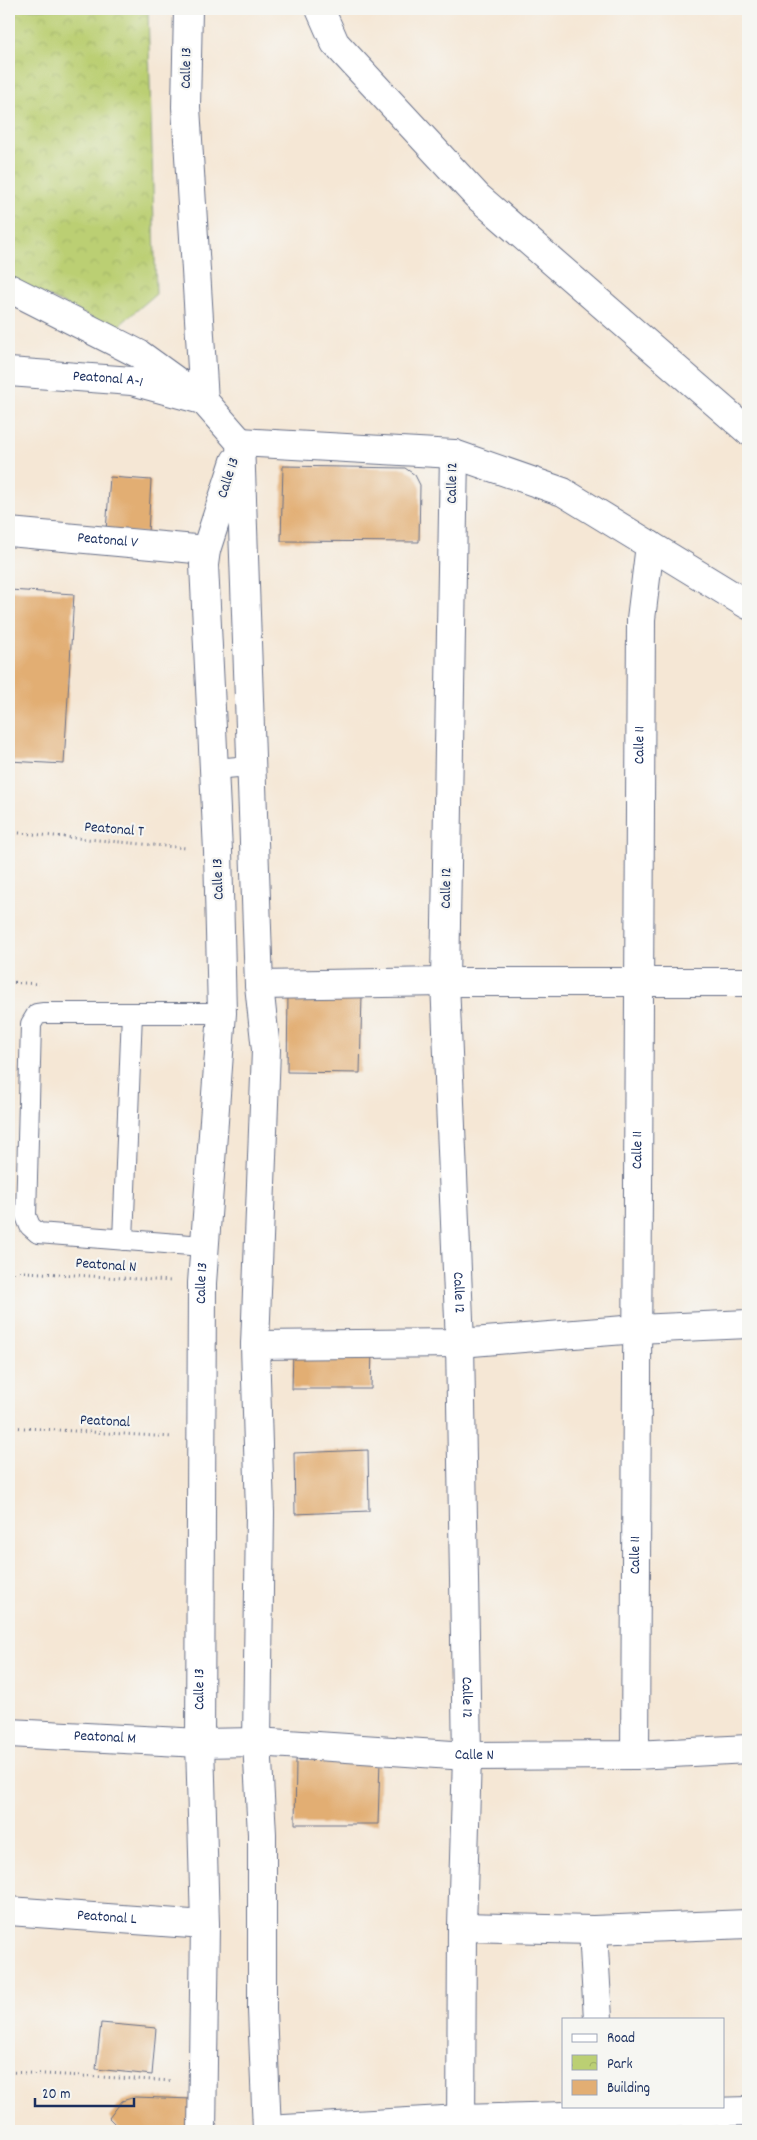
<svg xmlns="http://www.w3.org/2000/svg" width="757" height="2140" font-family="Dekko,sans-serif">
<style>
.park{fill:url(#park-crowns);stroke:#6b7f68}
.building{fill:#e2ae73}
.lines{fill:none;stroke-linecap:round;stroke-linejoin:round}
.service-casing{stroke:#676f88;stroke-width:22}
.minor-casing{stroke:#676f88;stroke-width:30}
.tertiary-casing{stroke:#676f88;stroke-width:30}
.path{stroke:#676f88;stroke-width:3;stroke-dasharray:1 4;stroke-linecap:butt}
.service{stroke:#fff;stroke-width:20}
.minor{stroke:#fff;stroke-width:28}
.tertiary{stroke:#fff;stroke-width:28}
.labels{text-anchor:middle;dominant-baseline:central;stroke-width:4.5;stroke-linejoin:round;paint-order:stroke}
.street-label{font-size:15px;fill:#1b2f5e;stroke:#f6f6f2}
</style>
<defs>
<pattern id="park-crowns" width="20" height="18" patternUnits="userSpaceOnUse" patternTransform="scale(1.25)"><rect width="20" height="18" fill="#bbcf73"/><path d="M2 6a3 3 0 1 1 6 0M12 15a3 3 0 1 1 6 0" fill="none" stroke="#a0b266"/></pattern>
</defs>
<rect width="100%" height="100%" fill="#f6f6f2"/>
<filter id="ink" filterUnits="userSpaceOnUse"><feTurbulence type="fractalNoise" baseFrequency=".02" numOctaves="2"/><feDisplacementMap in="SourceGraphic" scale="10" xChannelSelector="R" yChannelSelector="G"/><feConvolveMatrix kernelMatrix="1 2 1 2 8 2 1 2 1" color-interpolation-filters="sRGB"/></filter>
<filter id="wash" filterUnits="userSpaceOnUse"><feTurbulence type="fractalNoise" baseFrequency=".0096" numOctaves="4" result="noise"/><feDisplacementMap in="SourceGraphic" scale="20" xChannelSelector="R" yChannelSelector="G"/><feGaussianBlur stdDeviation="1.12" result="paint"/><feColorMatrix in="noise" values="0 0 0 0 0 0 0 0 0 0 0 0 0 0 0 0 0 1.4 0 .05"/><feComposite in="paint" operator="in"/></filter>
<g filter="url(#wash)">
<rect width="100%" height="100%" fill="#f5e7d5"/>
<path class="park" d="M9 9H148L156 294 115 329 9 277Z"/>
<g id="blocks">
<path class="building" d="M283 466 405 468 415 475 420 485 419 542 281 541Z
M110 477 151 480 148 533 106 531Z
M9 590 74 594 64 764 9 761Z
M288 993 362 995 360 1073 287 1072Z
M293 1348H372L371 1389H292Z
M368 1450 369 1511 295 1514 294 1453Z
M296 1760H380L378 1824H295Z
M101 2023 156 2028 152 2075 96 2069Z
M135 2097 192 2099 190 2131H117L120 2129 109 2118 122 2101Z"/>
</g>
</g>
<g filter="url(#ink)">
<use href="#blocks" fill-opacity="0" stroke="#676f88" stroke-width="1"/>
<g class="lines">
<g class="service-casing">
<path id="service" d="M214 769 250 766
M123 1240 132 1013
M203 1246 38 1233 30 1226 26 1216 31 1024 37 1014 44 1013H222"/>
</g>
<g class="minor-casing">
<g id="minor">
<path d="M320 9 335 43 477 196 748 431"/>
<path id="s1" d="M9 372 132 381 202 400"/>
<path d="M240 442 454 454 563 492 748 605"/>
<path id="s2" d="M454 454 445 982 460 1343 467 1756 462 1927 461 2131"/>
<path id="s3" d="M9 532 206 550"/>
<path d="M259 985 445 982H748"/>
<path d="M255 1345 460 1343 637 1329 748 1324"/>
<path id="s4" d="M9 1733 200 1743 257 1742 467 1756 635 1755 748 1749"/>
<path id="s5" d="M635 1755 641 619 650 545"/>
<path id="s6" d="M9 1911 205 1925"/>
<path d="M462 1927 593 1930 748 1924"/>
<path d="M593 1930 598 2019"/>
<path d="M267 2130 461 2119 748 2111"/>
</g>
</g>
<g class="tertiary-casing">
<g id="tertiary">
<path d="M188 9 186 107 204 401"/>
<path d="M9 288 139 354 204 401 240 442 259 985 266 1050 255 1345 260 1513 257 1742 262 1834V2010L267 2131"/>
<path id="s7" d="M202 2131 205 1925 200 1743 202 1283 222 1013 218 851 204 565 206 550 235 461"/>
</g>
</g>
<path class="path" d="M9 832 187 848
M9 982 39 984
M9 1271 171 1281
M9 1427 172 1437
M9 2072 172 2081"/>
<use href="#service" class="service"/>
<use href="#minor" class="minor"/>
<use href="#tertiary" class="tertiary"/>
</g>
</g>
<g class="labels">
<g class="street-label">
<text transform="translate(187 68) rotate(-89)">Calle 13</text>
<text stroke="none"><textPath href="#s1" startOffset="99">Peatonal A-1</textPath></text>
<text transform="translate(229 478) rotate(-72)">Calle 13</text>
<text transform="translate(453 483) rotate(-89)">Calle 12</text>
<text stroke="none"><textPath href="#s3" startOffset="99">Peatonal V</textPath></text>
<text stroke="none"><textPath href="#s5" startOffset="1010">Calle 11</textPath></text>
<text transform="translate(114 830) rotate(5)">Peatonal T</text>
<text transform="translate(219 879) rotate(-92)">Calle 13</text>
<text transform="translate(447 888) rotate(-89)">Calle 12</text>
<text stroke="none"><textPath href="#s5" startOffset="605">Calle 11</textPath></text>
<text transform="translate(106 1266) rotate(4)">Peatonal N</text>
<text stroke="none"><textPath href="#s7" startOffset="848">Calle 13</textPath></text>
<text stroke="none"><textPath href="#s2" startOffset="839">Calle 12</textPath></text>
<text transform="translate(105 1422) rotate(3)">Peatonal</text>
<text stroke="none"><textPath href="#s5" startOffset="200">Calle 11</textPath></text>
<text stroke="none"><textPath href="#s7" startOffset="442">Calle 13</textPath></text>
<text stroke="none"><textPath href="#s2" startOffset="1244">Calle 12</textPath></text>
<text stroke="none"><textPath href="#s4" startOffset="96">Peatonal M</textPath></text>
<text stroke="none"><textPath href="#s4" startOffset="466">Calle N</textPath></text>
<text stroke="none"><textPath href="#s6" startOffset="98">Peatonal L</textPath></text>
</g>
</g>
<rect width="757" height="2140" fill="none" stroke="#f6f6f2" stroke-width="30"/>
<rect x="562" y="2018" width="162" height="90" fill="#f6f6f2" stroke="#9ea6b7"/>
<rect x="572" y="2034" width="25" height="8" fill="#ffffff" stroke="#9ea6b7"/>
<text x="607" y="2042" font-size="15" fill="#1b2f5e">Road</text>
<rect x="572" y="2055" width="25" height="15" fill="url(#park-crowns)" stroke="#9ea6b7"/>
<text x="607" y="2068" font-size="15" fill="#1b2f5e">Park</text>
<rect x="572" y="2080" width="25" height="15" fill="#e2ae73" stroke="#9ea6b7"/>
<text x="607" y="2092" font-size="15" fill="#1b2f5e">Building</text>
<path d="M35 2098v8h99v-8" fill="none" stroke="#1b2f5e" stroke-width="2.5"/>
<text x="42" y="2098" font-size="15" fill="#1b2f5e" stroke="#f6f6f2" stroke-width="4" paint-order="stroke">20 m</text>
</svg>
